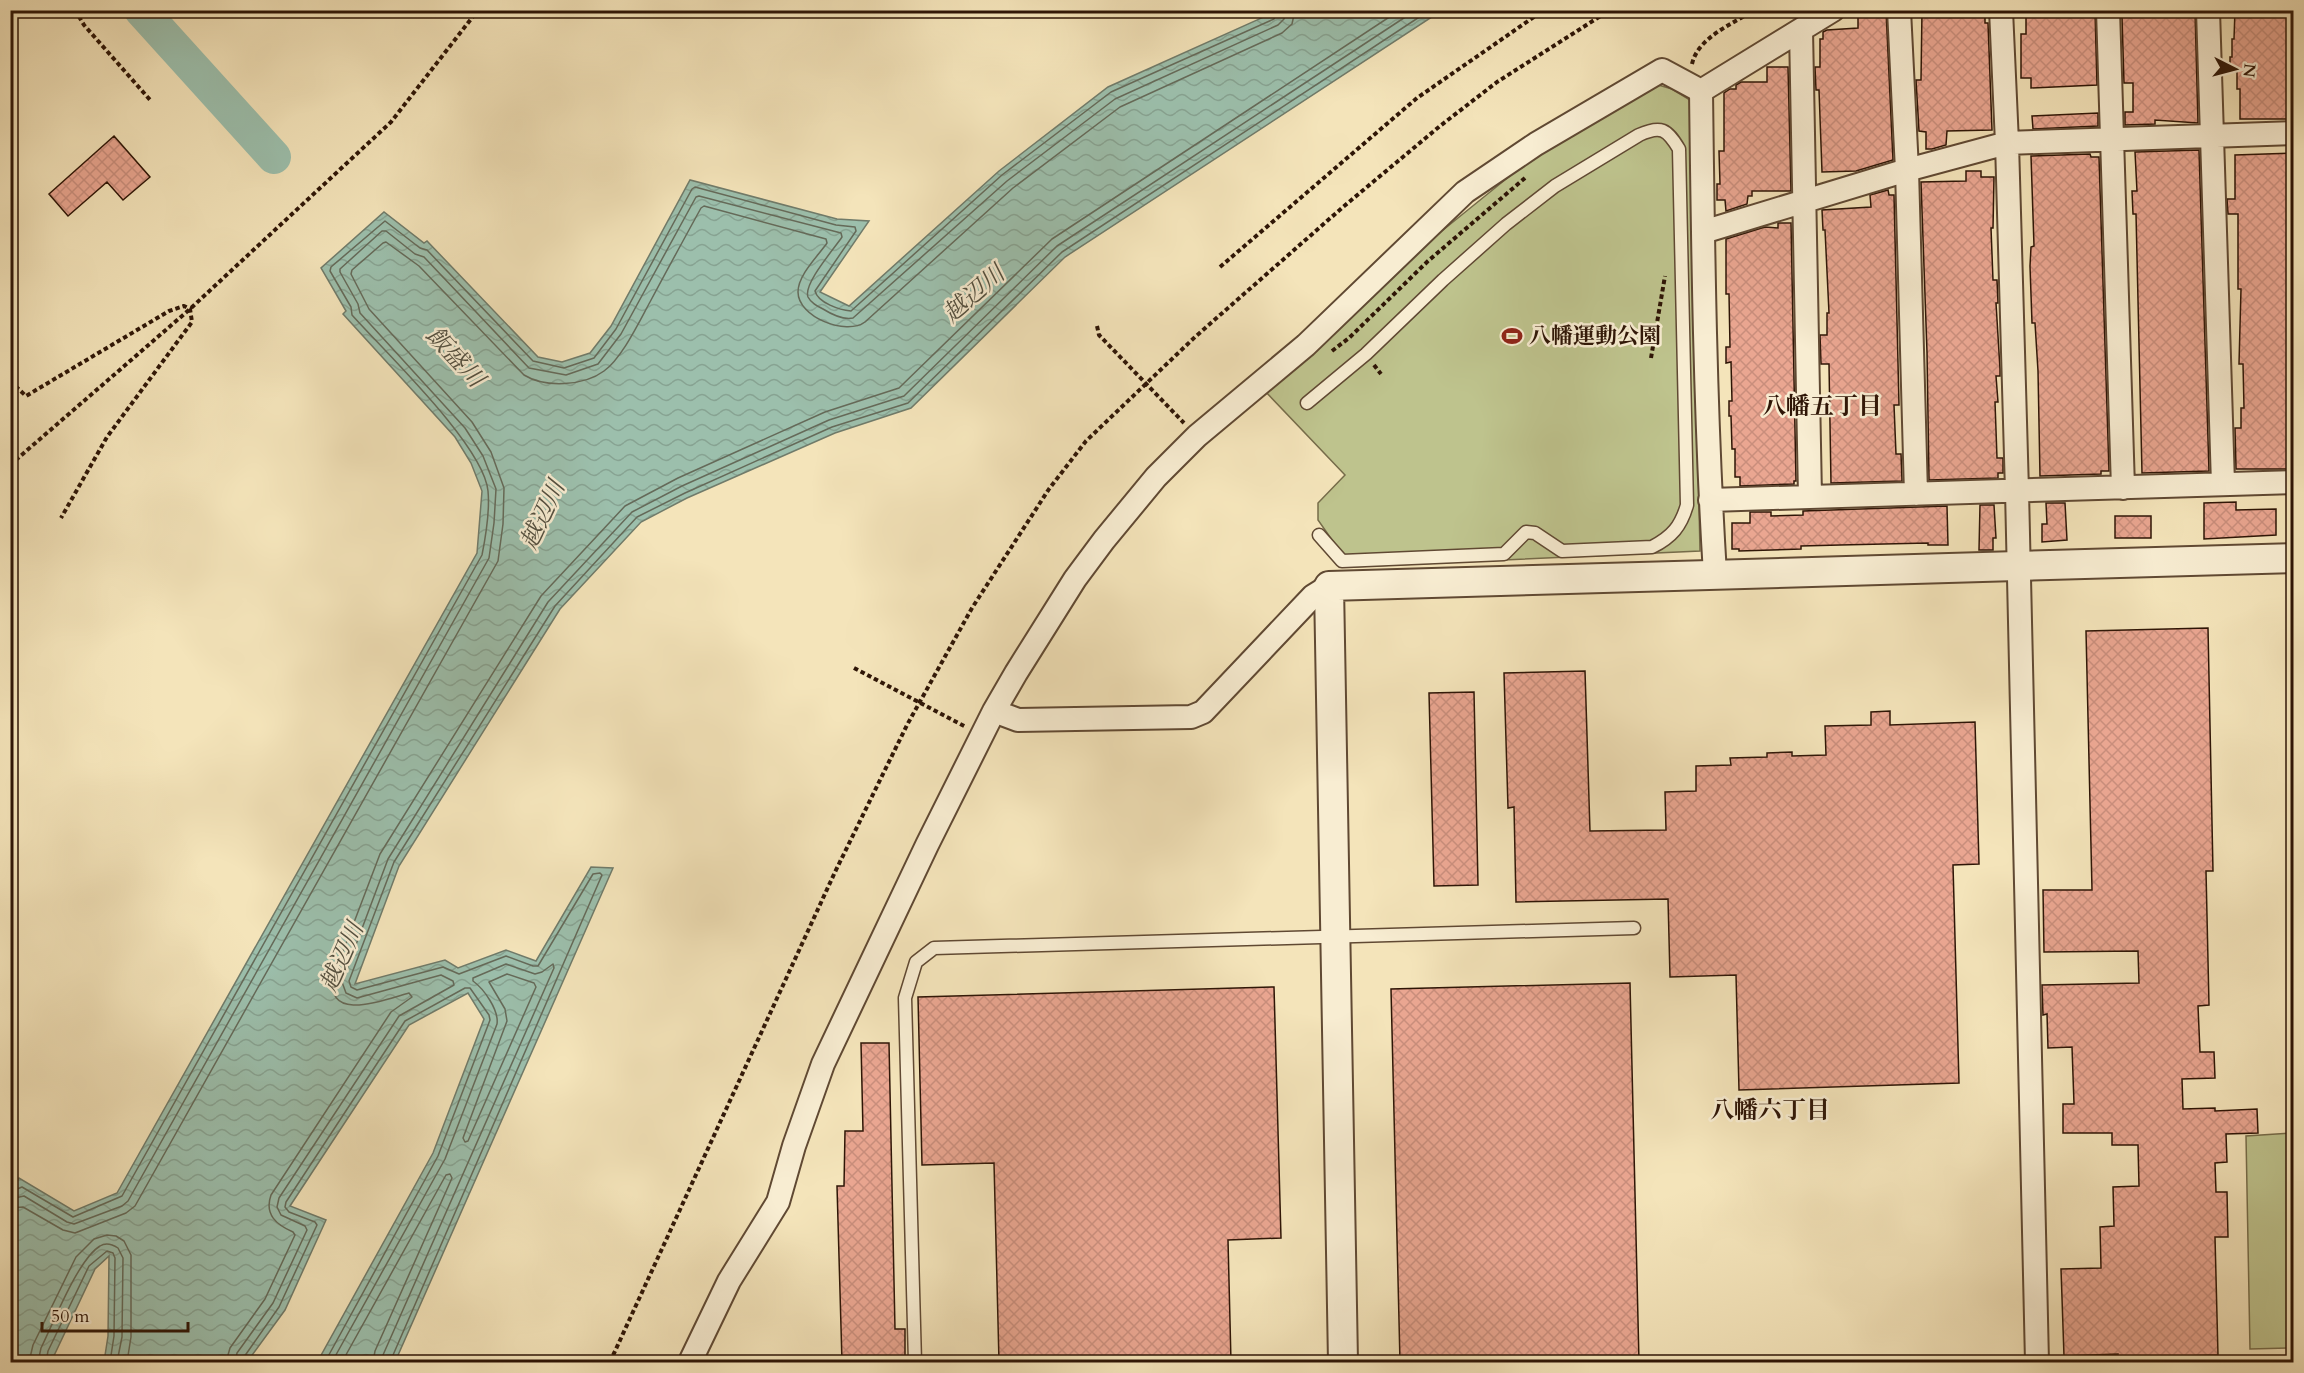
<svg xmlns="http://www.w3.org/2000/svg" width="2304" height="1373" font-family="Cardo,'Noto Serif JP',serif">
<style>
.green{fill:#bec38d;stroke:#766c4a;stroke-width:1.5}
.water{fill:url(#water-waves);stroke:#707b6a;stroke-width:1.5}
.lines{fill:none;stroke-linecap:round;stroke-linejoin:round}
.shore{stroke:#656a59;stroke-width:1.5}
.river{stroke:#9cbfac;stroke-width:34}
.building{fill:url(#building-cross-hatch);stroke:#2e1506;stroke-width:1.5}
.service-casing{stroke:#604933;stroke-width:15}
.minor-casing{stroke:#604933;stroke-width:26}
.tertiary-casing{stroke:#604933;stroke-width:32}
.path{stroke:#2e1506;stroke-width:4;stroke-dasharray:4.5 3;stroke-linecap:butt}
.service{stroke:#f8edd2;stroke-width:12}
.minor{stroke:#f8edd2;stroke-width:22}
.tertiary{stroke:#f8edd2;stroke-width:28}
.labels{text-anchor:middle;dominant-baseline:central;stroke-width:5;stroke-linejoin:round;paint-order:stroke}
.poi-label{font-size:22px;font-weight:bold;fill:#2e1506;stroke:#f8edd2;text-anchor:start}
.water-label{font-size:24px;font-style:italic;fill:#545040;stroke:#f8edd2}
.neighbourhood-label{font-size:24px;font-weight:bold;fill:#2e1506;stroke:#f8edd2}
</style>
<defs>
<pattern id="water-waves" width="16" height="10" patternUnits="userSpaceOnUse" patternTransform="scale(1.5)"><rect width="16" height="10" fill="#9cbfac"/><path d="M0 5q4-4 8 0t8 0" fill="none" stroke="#87a392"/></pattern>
<pattern id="building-cross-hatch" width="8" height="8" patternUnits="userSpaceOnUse" patternTransform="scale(1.5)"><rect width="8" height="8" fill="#eaa691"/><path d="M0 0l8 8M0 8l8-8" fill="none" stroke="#c98e7c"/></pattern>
</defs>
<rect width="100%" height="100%" fill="#f4e4ba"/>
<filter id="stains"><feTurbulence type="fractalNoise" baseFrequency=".00333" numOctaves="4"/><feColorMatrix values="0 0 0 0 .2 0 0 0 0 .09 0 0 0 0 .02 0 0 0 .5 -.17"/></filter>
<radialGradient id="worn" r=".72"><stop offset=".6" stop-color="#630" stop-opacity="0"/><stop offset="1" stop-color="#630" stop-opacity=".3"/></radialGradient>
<path class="green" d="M1655 84 1672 89 1690 100 1700 551 1351 567 1318 520V503L1345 475 1264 390 1351 318 1432 239 1537 154Z
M2293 1133V1348L2250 1349 2246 1136Z"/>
<path class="water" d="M1277 11H1441L1065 257 911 408 835 433 687 498 641 522 560 609 399 866 355 984 445 960 458 968 506 950 536 961 591 867 613 868 395 1362H319V1359L433 1153 484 1019 468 993 409 1025 290 1206 326 1220 285 1310 247 1362H104L108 1336 109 1256 95 1269 51 1362H11V1189L19 1178 74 1211 117 1193 477 553 482 491 471 463 455 437 343 314 346 311 321 268 384 212 424 243 427 241 538 357 562 362 590 353 611 326 690 180 837 219 869 221 820 292 849 306 999 171 1108 87Z"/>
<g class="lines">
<path class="shore" d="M507 974 534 983 536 987 468 1141 465 1142 463 1138 507 1021 505 1009 489 982Z
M10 1192 22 1187 73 1217 122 1196 482 555C486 535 490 512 488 491 484 446 385 352 352 315L351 307 330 271 331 267 385 221 420 248 427 250 533 361 564 368 594 358 616 329 692 189 695 187 836 225 855 227 856 231 815 291C818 303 840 310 851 311L1002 175 1111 92 1274 19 1278 10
M10 1199 24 1196 67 1222 74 1224 122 1206 128 1201 489 558 494 523 496 489 483 456 465 428 360 313 358 304 340 272V269L382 231H386L415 254 424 257 529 368 566 375 598 364 621 334 696 197 699 196 841 233 842 237C834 249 803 284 808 297 811 303 817 306 823 309 831 314 843 320 853 318L1007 181 1115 99 1278 25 1284 19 1286 10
M10 1208 23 1207 63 1230 75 1233 126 1213 135 1206 498 561 503 524 504 488 491 452 472 422 369 309 351 274 352 270 383 243 386 242 419 266 524 375C545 388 584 386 604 371 622 358 639 322 650 302 667 270 684 239 701 208L704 206 826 239 827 243C818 256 798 275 798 292 798 317 846 336 865 322L1013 188 1120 107 1282 33 1292 24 1295 10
M29 1362 33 1345 76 1257 94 1239 107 1235 116 1236 124 1241 131 1255V1337L127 1362
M38 1362 41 1348C53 1324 78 1259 100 1246 106 1242 112 1244 118 1248L123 1258 122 1337 117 1362
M46 1362 48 1351 89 1266 107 1251 113 1253 115 1258 114 1336 110 1362
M226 1362 230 1348 265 1299 295 1235 293 1232C277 1225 264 1215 271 1195L391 1012 412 997 409 993C387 999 323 1025 334 975L380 854 541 596 625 506 678 478 825 412 899 388 1052 239 1400 10
M235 1362 237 1353 273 1303 307 1230 305 1226 281 1215 277 1207 279 1198 399 1016 454 985 453 981 441 975 357 998 346 993 342 982 388 859 548 602 632 512 682 486 829 420 904 396 1057 246 1416 10
M242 1362 244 1357 279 1307 317 1225 315 1222 289 1212 285 1207 286 1202 405 1021 465 988H470L489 1015 490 1020 438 1156 325 1362
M332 1362 445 1159 497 1024C499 1010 484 989 473 981V978L506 964 535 974 542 972 553 964 554 968 383 1355 382 1362
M342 1362 446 1175 450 1174 452 1178 375 1351 373 1362
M390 1362 602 875 600 873 593 874 538 966H533L506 956 459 974 443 967 357 990 351 987 349 981 394 862 555 606 637 517 685 493 832 427 908 403 1062 252 1430 10"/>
<path class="river" d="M141 10 274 157"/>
</g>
<path class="building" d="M1865 10H1886L1893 160 1856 171 1822 172 1819 90H1816L1815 67H1820V39H1823V32L1827 30 1858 28V13H1865Z
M1922 10H1985V23H1988L1992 130 1947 131 1946 145 1932 149H1926V132L1919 131 1916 80H1921Z
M2026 10H2095L2097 85 2031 88V78H2021V34H2026Z
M2173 10H2195L2198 123 2155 120V124L2125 125V112H2133V83H2124L2122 17 2174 15Z
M2235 10H2294V119H2240V89H2237V72H2230V57H2232V39H2234Z
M1767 67H1788L1791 191H1752V196H1748L1747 204 1726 211 1725 200H1717V184H1720L1719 151H1724V93L1730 89H1736V85L1741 82H1767Z
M2098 113V126L2033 129 2032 116Z
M114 136 150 177 123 200 107 182 68 216 49 194Z
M2199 150 2209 471 2142 473 2136 214H2133L2132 191H2137L2135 152Z
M2294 153V469H2236L2235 428H2241V408H2244L2243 364H2239L2241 289H2238V214H2228L2227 199H2235V155Z
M2090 154 2091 157H2099L2109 471H2101V474L2040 476 2038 371 2035 323H2032L2030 266 2031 247 2034 246 2031 156Z
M1966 171H1981V177H1994L1993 228H1991L1993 280H1997L1998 303H1996L2000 369V376H1996L1998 402H1995L1997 458H2003V473H1998V478L1929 480 1927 352 1921 182 1966 181Z
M1888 190 1889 195H1894L1899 405H1894L1896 454H1901L1902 481 1831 483 1829 364H1821L1820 335H1827V313H1829L1825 230H1823L1822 210 1871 207 1870 195Z
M1778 223H1791L1796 481H1794V484L1740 486V477H1735V449H1732L1731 416H1729V401H1732L1731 362 1726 363V347H1730L1729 294H1726V239L1765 227 1778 228Z
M2236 502V510L2276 509V535L2204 539V503Z
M2046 503H2065L2067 540 2042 542V524H2047Z
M1980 505H1994L1996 538H1993V550H1979Z
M1947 506 1948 545H1928V543L1840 545 1801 546V549L1739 551V549H1732V523H1750V512H1771V516L1803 515V511Z
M2115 516H2151V538H2115Z
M2208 628 2213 871H2206L2209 1005 2198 1006 2200 1052H2214L2215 1078 2182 1079 2183 1109 2215 1108V1111L2257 1109 2258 1133 2226 1134 2227 1162 2215 1163 2216 1192H2227L2228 1237H2215L2218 1355 2118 1358V1354L2064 1356 2061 1269 2101 1268 2100 1227 2114 1226 2113 1187 2139 1186 2138 1145H2112V1133H2063V1104H2074L2072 1047 2048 1048 2047 1014 2043 1015 2042 985 2139 983 2138 951 2044 952 2043 890H2092L2086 631Z
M1585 671 1590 831 1666 830 1665 792 1696 791V766L1731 765 1730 758 1767 757V753L1792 752V756L1826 755 1825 726 1871 725V712L1890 711V725L1975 722 1979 864 1953 865 1959 1083 1739 1090 1736 975 1670 977 1668 899 1516 902 1514 807 1508 808 1504 673Z
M1474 692 1478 885 1434 886 1429 693Z
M1630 983 1639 1362H1400L1391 989Z
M1274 987 1281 1238 1228 1240 1231 1362H999L994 1163 922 1165 918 997Z
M861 1043H889L895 1329H905V1357L896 1358V1362H842L837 1186H844L845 1131H863Z"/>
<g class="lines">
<g class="service-casing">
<path id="service" d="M1307 403 1366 354 1443 280 1506 224 1555 186 1639 135C1661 125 1667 129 1679 149L1687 505C1681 526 1672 537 1652 547L1562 551 1535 533 1526 532 1504 554 1342 561 1319 535
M915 1362 905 998 916 962 934 948 1634 928"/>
</g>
<g class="minor-casing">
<path id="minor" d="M1899 10 1907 170 1916 494
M2001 10 2007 143 2017 491 2037 1362
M2108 10 2123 488
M2208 10 2223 484
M1801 30 1810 496
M1703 232 1907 170 2007 143 2294 133
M1710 500 2294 482
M1715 574C1705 414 1703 252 1701 91L1833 10
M994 711 1018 720 1191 717 1203 712 1313 596 1329 586
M690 1362 729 1281 778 1202 794 1146 823 1064 927 845 994 711 1016 673 1075 579 1104 540 1156 477 1197 436 1306 345 1465 192 1536 144 1662 70 1701 91"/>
</g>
<g class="tertiary-casing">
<path id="tertiary" d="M1343 1362 1329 586 2294 558"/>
</g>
<path class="path" d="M75 10 84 25 151 101
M1692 64C1698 37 1733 24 1754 10
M1220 267 1417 98 1544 10
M1097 326 1099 335 1184 423
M1332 351 1349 338 1428 261 1525 178
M1651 358 1665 276
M1374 365 1381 374
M10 381 26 396 169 311 184 306 190 309 192 322 107 437 61 518
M10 465 190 309 391 122 478 10
M854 668 966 727
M610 1362 835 872 907 725 972 608 1049 489 1086 441 1195 337 1343 207 1440 126 1497 82 1610 10"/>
<use href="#service" class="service"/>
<use href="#minor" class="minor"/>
<use href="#tertiary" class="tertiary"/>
</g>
<defs>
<g id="stadium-bare" transform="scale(1.62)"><path d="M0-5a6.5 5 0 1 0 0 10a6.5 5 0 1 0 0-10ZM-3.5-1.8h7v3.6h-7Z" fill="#8f2418" stroke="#f8edd2" stroke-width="2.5" paint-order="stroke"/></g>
</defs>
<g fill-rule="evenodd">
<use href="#stadium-bare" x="1512" y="336"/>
</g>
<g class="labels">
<g class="poi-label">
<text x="1529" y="336">八幡運動公園</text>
</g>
<g class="water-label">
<text transform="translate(974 294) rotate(-41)">越辺川</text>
<text transform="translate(455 357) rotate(47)">飯盛川</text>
<text transform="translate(543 515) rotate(-65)">越辺川</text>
<text transform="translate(342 957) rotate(-66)">越辺川</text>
</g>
<g class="neighbourhood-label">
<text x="1822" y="406">八幡五丁目</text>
<text x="1770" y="1110">八幡六丁目</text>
</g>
</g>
<rect width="2304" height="1373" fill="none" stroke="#f4e4ba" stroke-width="36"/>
<rect x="12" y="12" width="2280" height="1349" fill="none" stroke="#2e1506" stroke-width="3"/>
<rect x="18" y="18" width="2268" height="1337" fill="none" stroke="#2e1506" stroke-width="1.5"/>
<g transform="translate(2235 69) rotate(96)" stroke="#f8edd2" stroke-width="4.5" paint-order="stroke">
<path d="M0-4.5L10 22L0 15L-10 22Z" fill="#2e1506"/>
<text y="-9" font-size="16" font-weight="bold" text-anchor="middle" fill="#2e1506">N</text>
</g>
<path d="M42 1322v9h146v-9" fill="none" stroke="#2e1506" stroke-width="3"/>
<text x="51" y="1322" font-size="18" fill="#2e1506" stroke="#f8edd2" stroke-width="4.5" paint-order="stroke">50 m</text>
<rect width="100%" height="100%" filter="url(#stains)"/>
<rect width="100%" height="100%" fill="url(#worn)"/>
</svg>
